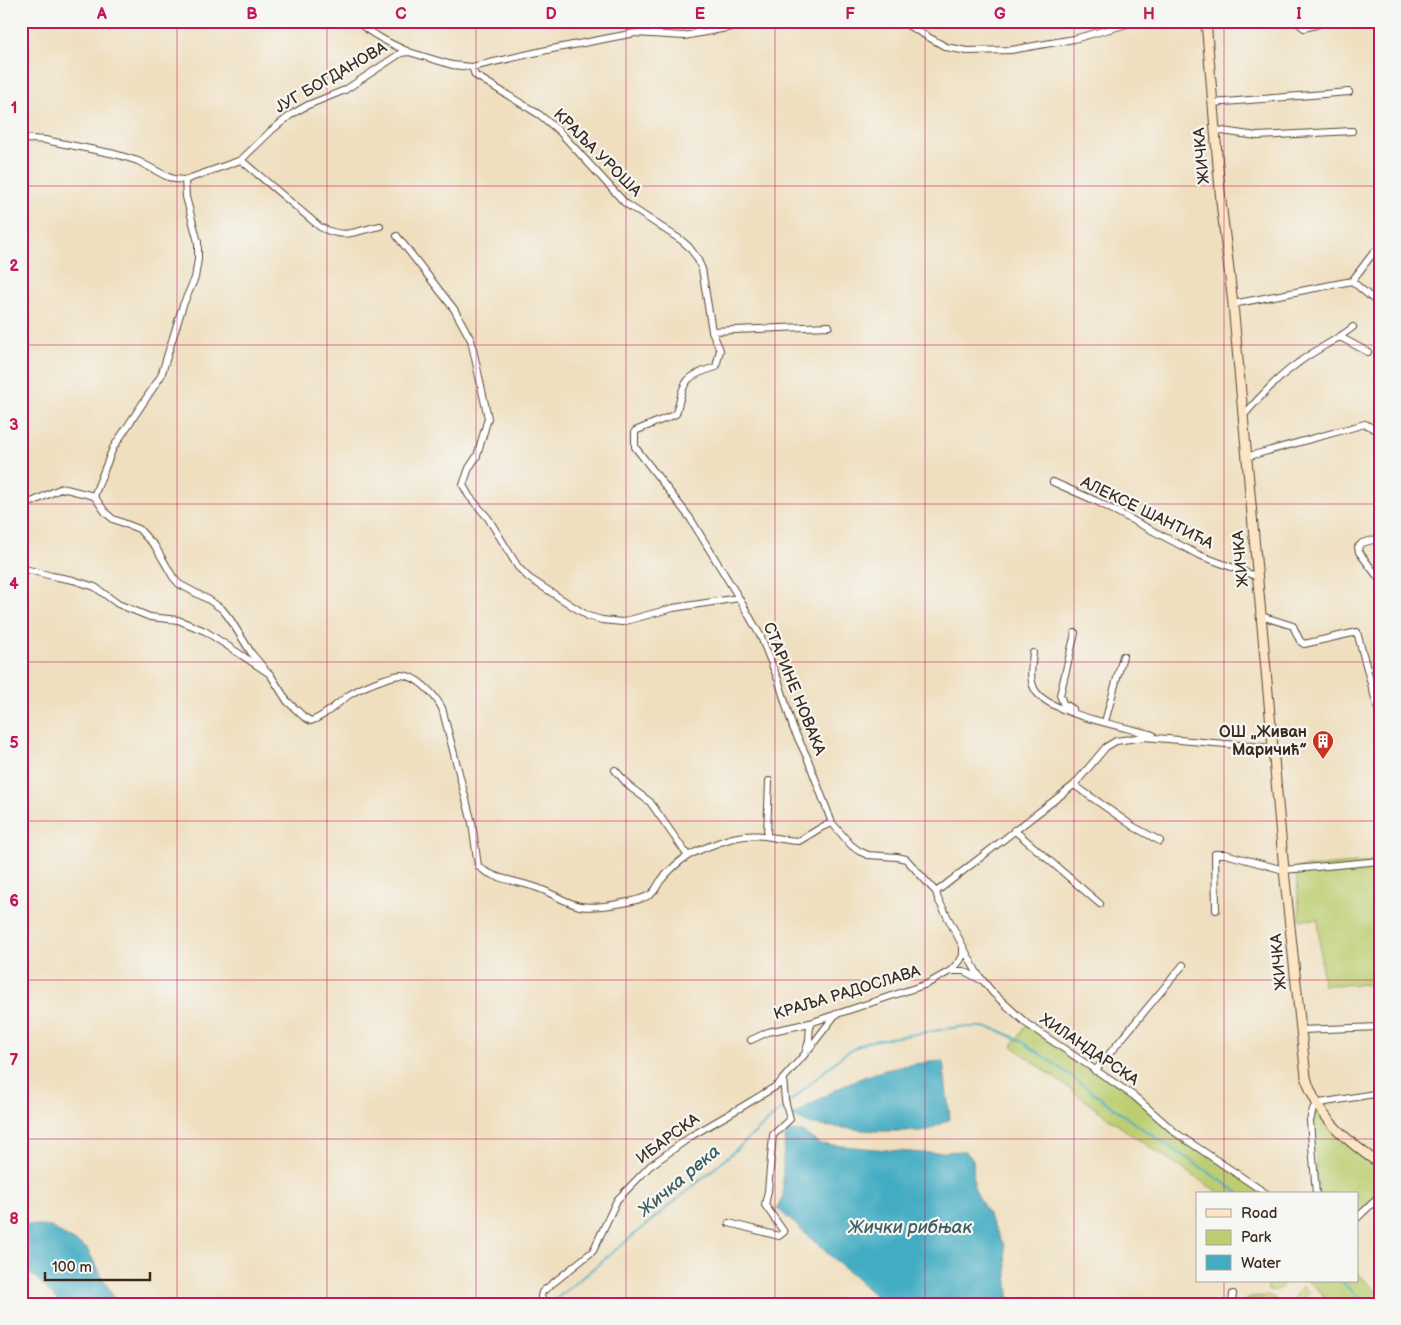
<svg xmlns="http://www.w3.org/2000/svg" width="1401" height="1325" font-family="'Balsamiq Sans',sans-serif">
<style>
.green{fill:#bcce71;stroke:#7c7c48}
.water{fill:#43acc2;stroke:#3f6b70}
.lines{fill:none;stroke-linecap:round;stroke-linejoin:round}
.stream{stroke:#43acc2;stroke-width:2}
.minor-casing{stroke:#564536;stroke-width:8}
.secondary-casing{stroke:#564536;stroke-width:11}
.minor{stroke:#fff;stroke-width:6}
.secondary{stroke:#fce5c4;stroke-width:9}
.grid{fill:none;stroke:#c2185b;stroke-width:1;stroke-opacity:0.55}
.labels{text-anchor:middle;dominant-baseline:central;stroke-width:4.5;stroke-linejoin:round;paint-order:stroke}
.street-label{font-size:16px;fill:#3b2a1e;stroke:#f6f6f2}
.poi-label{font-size:16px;font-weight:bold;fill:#3b2a1e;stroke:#f6f6f2;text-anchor:end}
.water-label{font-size:18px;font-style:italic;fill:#3e5e60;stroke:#f6f6f2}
.neatline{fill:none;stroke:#c2185b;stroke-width:2}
.grid-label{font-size:16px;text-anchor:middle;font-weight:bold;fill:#c2185b}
</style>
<rect width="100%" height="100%" fill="#f6f6f2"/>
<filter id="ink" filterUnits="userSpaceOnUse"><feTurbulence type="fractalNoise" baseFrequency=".02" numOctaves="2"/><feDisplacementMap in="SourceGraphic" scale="10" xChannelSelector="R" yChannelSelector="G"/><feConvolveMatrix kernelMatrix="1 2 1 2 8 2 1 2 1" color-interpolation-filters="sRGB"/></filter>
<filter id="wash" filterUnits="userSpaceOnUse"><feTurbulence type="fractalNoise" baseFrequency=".0096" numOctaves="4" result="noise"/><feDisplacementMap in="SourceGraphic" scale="20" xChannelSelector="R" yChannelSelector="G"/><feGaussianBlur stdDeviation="1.12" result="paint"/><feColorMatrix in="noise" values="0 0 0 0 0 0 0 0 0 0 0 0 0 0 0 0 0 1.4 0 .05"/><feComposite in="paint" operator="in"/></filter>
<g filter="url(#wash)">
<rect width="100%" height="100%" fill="#efdfbf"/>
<path class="green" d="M1380 861V984L1323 985 1318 919 1300 920 1296 868Z
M1027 1024 1134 1096 1176 1133 1267 1194H1221L1130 1134 1012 1046Z
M1311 1093 1322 1111 1380 1164V1196L1357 1218V1194H1318Z
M1357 1272 1380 1295V1304H1327L1321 1292 1307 1281H1357Z
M1271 1281H1287C1281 1289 1278 1291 1268 1291V1285Z
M1302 1286 1310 1293 1299 1300 1301 1304H1291Z
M1267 1296 1275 1298V1304H1246V1300L1251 1297Z"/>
<path class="water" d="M943 1061 950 1119 926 1131H875L812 1125 791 1116C812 1104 834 1089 856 1080 886 1068 912 1063 943 1061Z
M786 1131 803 1132 819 1144 922 1153 965 1151 973 1159 974 1188 1004 1245 1010 1304H884L777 1208 783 1197V1157Z
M21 1224 51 1227 87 1249 117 1304H61L35 1277 21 1269Z"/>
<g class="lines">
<path class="stream" d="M1341 1281 1366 1304
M550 1304 715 1168 844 1054 866 1042 958 1027H982L998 1030 1018 1039 1062 1069 1134 1123 1241 1194"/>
</g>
</g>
<g filter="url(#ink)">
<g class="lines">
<g class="minor-casing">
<path id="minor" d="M357 21C372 35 391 44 409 52
M694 21 699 33
M900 21 946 47 967 51 1011 50 1074 39 1138 21
M1296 21 1304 28 1316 25 1326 21
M472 67 475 75 540 115 559 131 625 203 681 240 689 247 697 258 702 269 712 331 720 350 716 367C682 377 685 381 676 414L635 431V447L690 518 739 598 761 637 779 682 793 728 807 757 832 823 851 845 859 851 868 855 897 857 906 859 936 892 938 899 977 973 993 993 1027 1024 1134 1096 1176 1133 1267 1194
M1212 103 1349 92
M1215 130 1257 136 1352 131
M21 140 31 139 45 140 115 154 138 161 166 176 174 179 185 180 241 160 272 130 292 114 308 105 345 90 401 53 409 52 452 65 472 67 547 50 635 33 684 36 764 21
M241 160 320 227C346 240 355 231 380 226
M397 236 454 309 471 340 488 418 477 456 469 468 463 485 469 496 488 518 518 567 529 578 588 616 602 620 622 622 673 608 739 598
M1352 281 1374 252
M1233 304 1352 281 1380 305
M712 331 829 326
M1340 337 1368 352
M1243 416C1260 397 1277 378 1298 363 1316 349 1336 341 1353 327
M1246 457 1365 424 1380 432
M1053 482 1096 501 1199 555 1258 577
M94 496 106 513 113 519 139 529 147 538 155 546 173 577 179 584 209 600 222 609 230 619 252 654 264 668
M21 507 62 488 94 496 113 448 161 376 183 305 195 278 198 259V242L186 197 185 180
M1380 538 1362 543 1358 547 1359 552 1380 580
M21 568 52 576 73 580 95 587 118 604 150 617 178 620 205 631 270 674 287 701 304 717 311 721C326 716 336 704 349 695 360 688 388 676 401 675 417 675 435 695 442 708L472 823 478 866C492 879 517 881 535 887 551 892 565 903 580 906 594 909 640 902 651 894 656 891 658 883 662 879 669 871 679 861 688 856 698 850 726 839 738 837 759 832 778 840 799 841L822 827 832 823
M1261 616 1293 626 1300 641 1304 644 1357 632 1380 717
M1033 653C1032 664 1029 678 1034 688 1044 713 1127 727 1153 735
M1073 709 1063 703 1060 695 1075 633
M1106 718 1123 656
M615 770 630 787 650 802 688 856
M1074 785 1134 827 1160 841
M1014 830 1100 904
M767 836 769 781
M936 892 1074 785 1106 747 1116 741 1144 737 1273 748
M1216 910 1215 854H1225L1284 870 1380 861
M950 971H964L981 980
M1300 1030 1380 1027
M751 1040 768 1032 810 1023 927 984 950 971 960 961 963 955V949
M809 1049 836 1014
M1095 1071 1183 965
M1316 1194 1310 1121 1313 1109 1320 1103 1380 1093
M1357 1218 1380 1196
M729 1223 779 1236 784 1232 765 1205 768 1191 773 1135 790 1119 785 1100 783 1079
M545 1304 541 1297 542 1292 593 1251 617 1200 650 1166 693 1135 745 1105 778 1085 783 1079 805 1054 809 1041 810 1023
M1232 1304 1233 1294"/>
</g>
<g class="secondary-casing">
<path id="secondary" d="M1206 21 1221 202 1233 304 1284 870 1306 1077C1316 1116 1348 1142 1380 1164"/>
</g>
<use href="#minor" class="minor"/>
<use href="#secondary" class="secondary"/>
</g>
</g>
<path class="grid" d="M177 21V1304M327 21V1304M476 21V1304M626 21V1304M775 21V1304M925 21V1304M1074 21V1304M1224 21V1194M21 186H1380M21 345H1380M21 504H1380M21 662H1380M21 821H1380M21 980H1380M21 1139H1380M1224 1281V1304"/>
<defs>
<g id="building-pin" transform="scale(1.125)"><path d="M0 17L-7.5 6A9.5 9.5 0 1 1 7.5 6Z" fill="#c8321e" stroke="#f6f6f2"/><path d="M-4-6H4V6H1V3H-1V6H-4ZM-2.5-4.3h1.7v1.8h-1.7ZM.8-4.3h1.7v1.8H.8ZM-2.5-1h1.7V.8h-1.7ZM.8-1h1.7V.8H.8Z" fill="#fff"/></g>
</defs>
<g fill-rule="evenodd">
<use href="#building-pin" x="1323" y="741"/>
</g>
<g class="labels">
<g class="street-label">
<text transform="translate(331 78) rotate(-30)">ЈУГ БОГДАНОВА</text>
<text transform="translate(597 153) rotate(45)">КРАЉА УРОША</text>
<text transform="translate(1202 156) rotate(-95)">ЖИЧКА</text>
<text transform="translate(1147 513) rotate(26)">АЛЕКСЕ ШАНТИЋА</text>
<text transform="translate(1241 559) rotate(-95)">ЖИЧКА</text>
<text transform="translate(794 689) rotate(68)">СТАРИНЕ НОВАКА</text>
<text transform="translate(1279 962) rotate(-95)">ЖИЧКА</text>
<text transform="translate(847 993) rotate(-17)">КРАЉА РАДОСЛАВА</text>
<text transform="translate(1089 1050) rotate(34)">ХИЛАНДАРСКА</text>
<text transform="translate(668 1139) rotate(-36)">ИБАРСКА</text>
</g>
<g class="poi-label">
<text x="1307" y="732">ОШ „Живан<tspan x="1307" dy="18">Маричић”</tspan></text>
</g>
<g class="water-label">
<text transform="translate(679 1181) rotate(-40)">Жичка река</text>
<text x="910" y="1227">Жички рибњак</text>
</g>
</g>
<rect width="1401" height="1325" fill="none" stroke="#f6f6f2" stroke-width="55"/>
<rect x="1196" y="1192" width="162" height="90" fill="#f6f6f2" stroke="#aba49d"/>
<rect x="1206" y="1209" width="25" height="8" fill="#fce5c4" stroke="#aba49d"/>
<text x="1241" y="1218" font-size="15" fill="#3b2a1e">Road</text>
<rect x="1206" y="1230" width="25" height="15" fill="#bcce71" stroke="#aba49d"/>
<text x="1241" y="1242" font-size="15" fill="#3b2a1e">Park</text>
<rect x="1206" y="1255" width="25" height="15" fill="#43acc2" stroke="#aba49d"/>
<text x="1241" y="1268" font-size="15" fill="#3b2a1e">Water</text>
<path d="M45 1272v8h105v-8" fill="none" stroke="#3b2a1e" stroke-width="2.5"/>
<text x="52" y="1272" font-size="15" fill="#3b2a1e" stroke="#f6f6f2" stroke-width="4" paint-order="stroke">100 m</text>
<rect x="28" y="28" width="1346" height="1270" class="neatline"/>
<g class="grid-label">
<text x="102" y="19">A</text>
<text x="252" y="19">B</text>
<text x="401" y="19">C</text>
<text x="551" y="19">D</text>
<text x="700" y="19">E</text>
<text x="850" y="19">F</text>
<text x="1000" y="19">G</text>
<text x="1149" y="19">H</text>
<text x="1299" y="19">I</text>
<text x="14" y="113">1</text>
<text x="14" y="271">2</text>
<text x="14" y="430">3</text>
<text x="14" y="589">4</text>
<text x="14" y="748">5</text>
<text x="14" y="906">6</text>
<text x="14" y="1065">7</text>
<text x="14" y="1224">8</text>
</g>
</svg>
